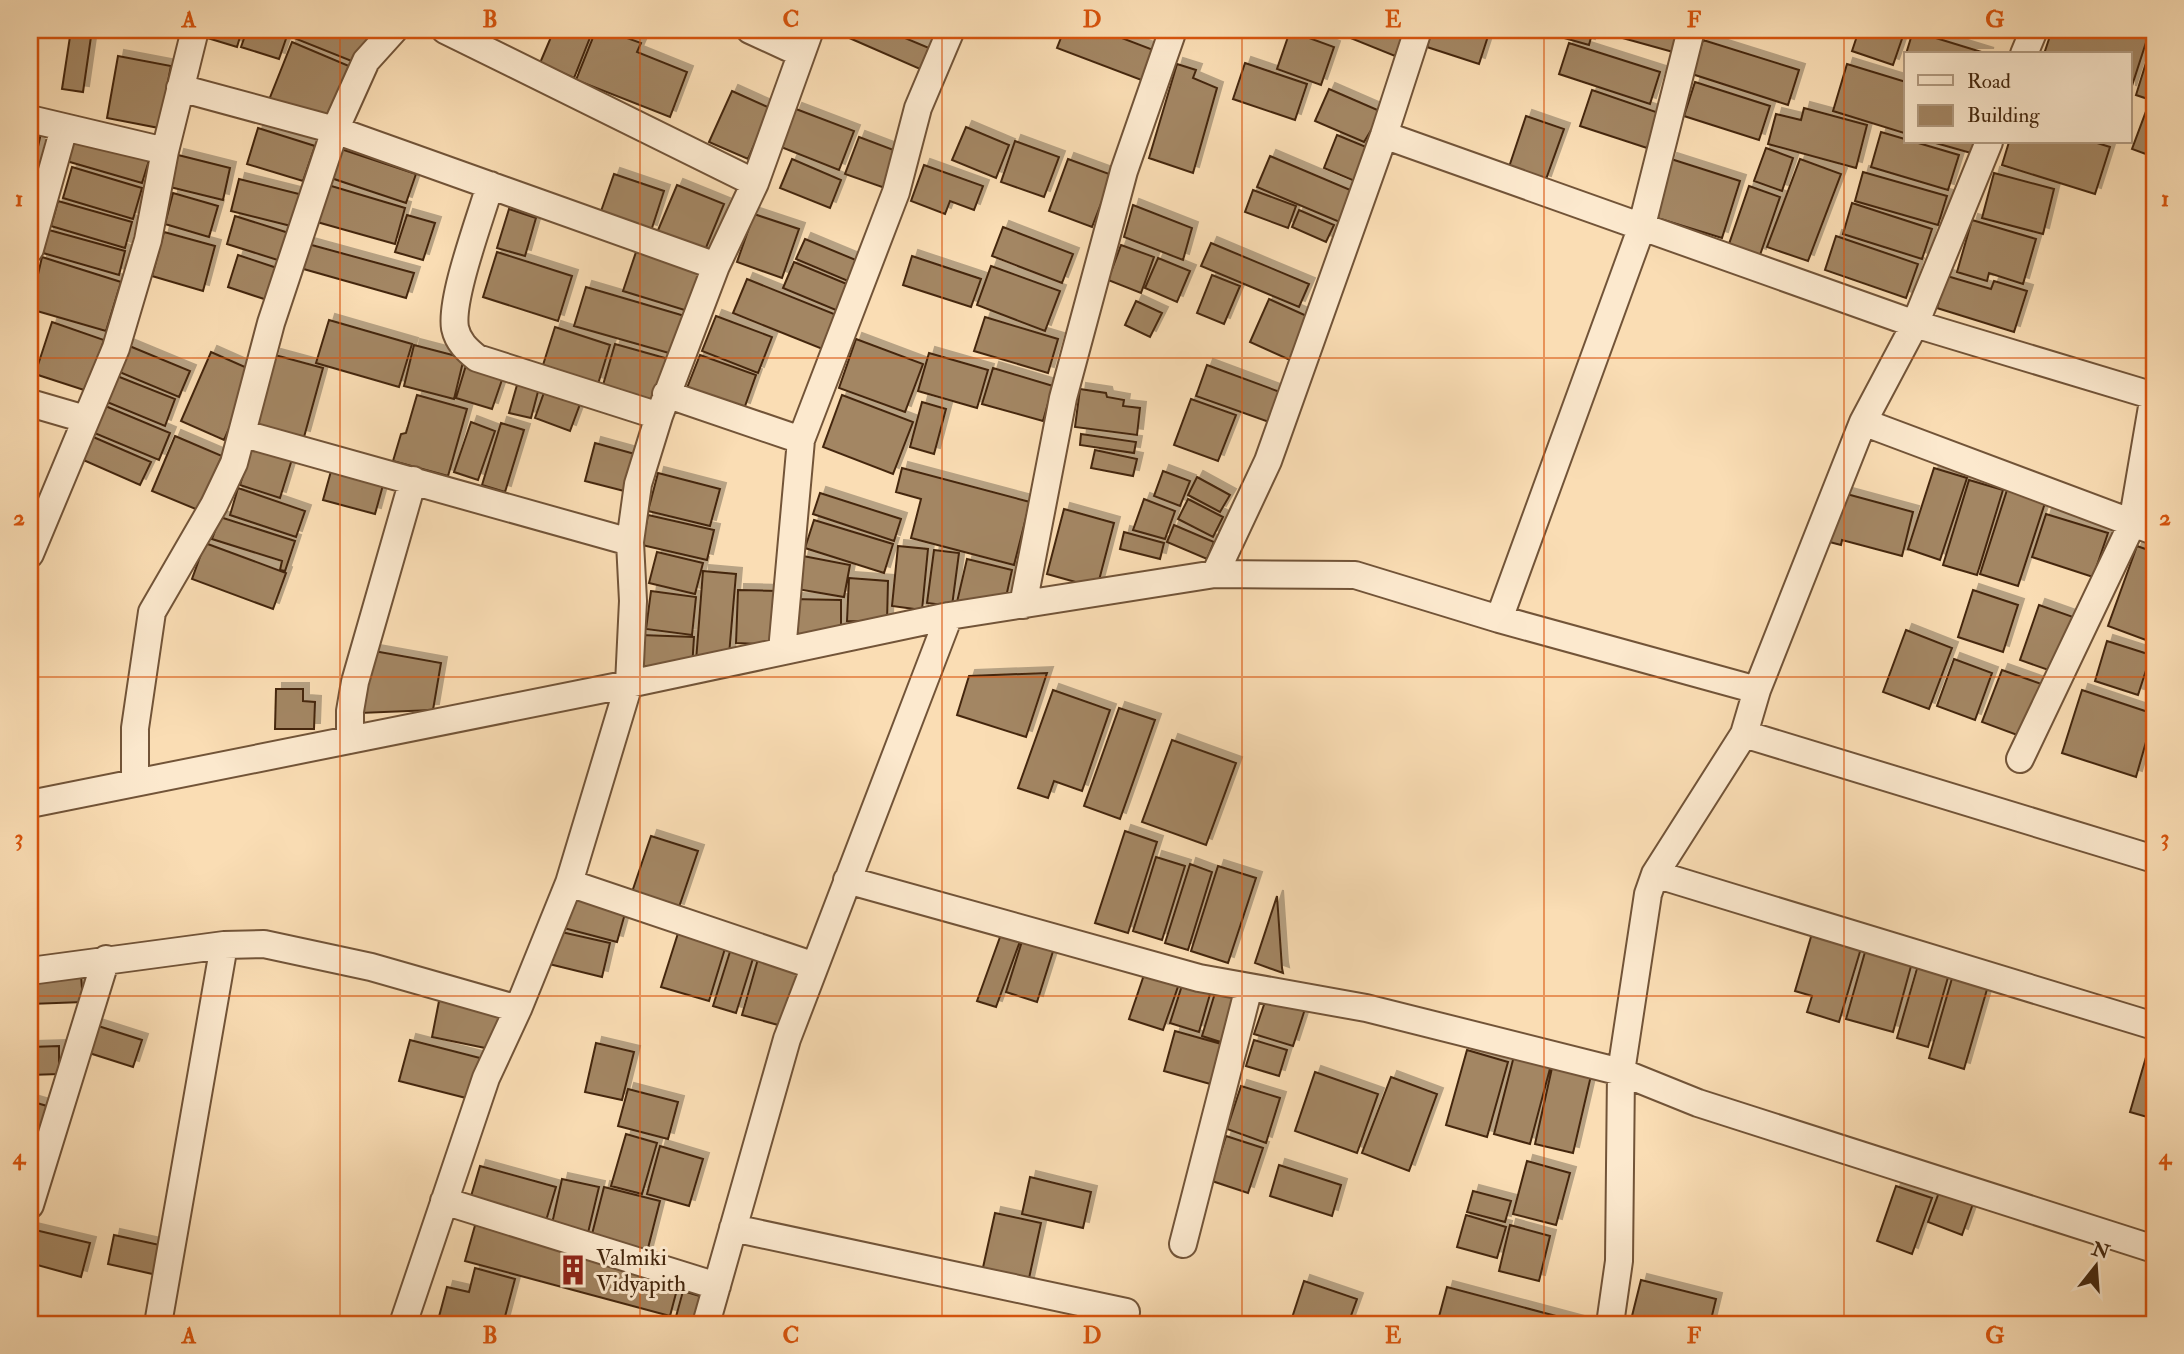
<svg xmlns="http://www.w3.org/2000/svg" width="2184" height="1354" font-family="'IM FELL Double Pica',serif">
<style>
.building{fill:#a38664;stroke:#44270e;stroke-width:2;filter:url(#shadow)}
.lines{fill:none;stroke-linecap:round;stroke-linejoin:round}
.minor-casing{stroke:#725438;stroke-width:30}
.minor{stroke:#fce9ce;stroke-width:26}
.grid{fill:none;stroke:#d8540c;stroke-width:2;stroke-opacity:0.55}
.labels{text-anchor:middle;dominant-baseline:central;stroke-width:6;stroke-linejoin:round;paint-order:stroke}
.poi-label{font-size:23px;fill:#44270e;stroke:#fce9ce;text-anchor:start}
.neatline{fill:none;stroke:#d8540c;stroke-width:2.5}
.grid-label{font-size:23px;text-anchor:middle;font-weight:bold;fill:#d8540c}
</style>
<defs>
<filter id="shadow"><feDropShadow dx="6" dy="-6" stdDeviation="0" flood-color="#0004"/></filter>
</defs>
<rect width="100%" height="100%" fill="#faddb4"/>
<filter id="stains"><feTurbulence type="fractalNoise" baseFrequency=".00286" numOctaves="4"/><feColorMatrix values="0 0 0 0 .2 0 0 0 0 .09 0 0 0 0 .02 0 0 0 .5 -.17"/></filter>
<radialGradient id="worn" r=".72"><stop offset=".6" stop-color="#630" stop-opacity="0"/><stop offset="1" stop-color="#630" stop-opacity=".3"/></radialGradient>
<path class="building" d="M71 30H92L83 92 62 89Z
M203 30H242L237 47 201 36Z
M247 30H289L279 59 241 47Z
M297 30H368L372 31 359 64 294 38Z
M554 30H593L574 78 540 63Z
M596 30H605L641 43 637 52 687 72 670 117 576 80Z
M831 30H886L929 48 920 69Z
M1064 30H1101L1156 51 1144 81 1057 48Z
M1339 30H1405L1395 56 1338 33Z
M1432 30H1490L1479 64 1427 47Z
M1551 30H1593L1589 45 1550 34Z
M1621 30H1679L1673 52 1619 37Z
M1859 30H1905L1893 65 1852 51Z
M2052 30H2150L2130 92V54H2044Z
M1290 31 1334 47 1321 85 1277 69Z
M1913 31 1988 54H1906Z
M1703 40 1799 70 1788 105 1692 74Z
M292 42 356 69 333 126 269 100Z
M1569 43 1660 72 1650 104 1559 74Z
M2149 53 2154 55V101L2136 95Z
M118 56 171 66 159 128 107 118Z
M1245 63 1307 84 1295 120 1233 99Z
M1177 64 1196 70 1193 78 1217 88 1193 173 1149 158Z
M1847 64 1906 82 1904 133 1833 111Z
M1695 82 1770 106 1759 140 1684 116Z
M1329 89 1382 112 1364 142 1315 121Z
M1592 90 1659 113 1647 148 1580 126Z
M732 91 770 108 748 159 709 142Z
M2148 106 2154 109V157L2132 149Z
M1804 108 1867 125 1856 168 1768 144 1776 114 1801 120Z
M796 109 854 131 839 170 781 147Z
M1526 116 1564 129 1545 182 1508 170Z
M30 121 43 124 30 183Z
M966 127 1009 145 996 178 952 160Z
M258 128 315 146 303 181 247 164Z
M72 131 151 154 142 183 63 160Z
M1881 132 1959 155 1948 190 1871 167Z
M1337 135 1371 149 1357 182 1324 168Z
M859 137 899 152 885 188 845 174Z
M1015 141 1059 157 1044 197 1001 182Z
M1932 142H1974L1971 153Z
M2009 142H2094L2110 147 2095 194 2002 165Z
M338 148 416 174 406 203 328 177Z
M1766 148 1793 158 1782 191 1754 181Z
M178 155 230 168 223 200 170 187Z
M1270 156 1355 192 1342 223 1257 187Z
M792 159 841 180 830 208 780 188Z
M1068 159 1112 175 1092 227 1049 211Z
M1671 159 1740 181 1722 238 1654 217Z
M1800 159 1841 174 1808 261 1767 247Z
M924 165 983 186 974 210 950 201 945 214 911 201Z
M72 167 142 188 133 219 63 198Z
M1863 172 1947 196 1938 225 1855 201Z
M1994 173 2054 189 2043 234 1982 218Z
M614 174 664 191 651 231 600 214Z
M239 179 303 195 295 227 231 211Z
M328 185 405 208 395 244 317 222Z
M677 185 724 204 703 255 656 235Z
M1749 186 1780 197 1760 255 1729 244Z
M1253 190 1296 206 1288 228 1245 212Z
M173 193 218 206 209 237 165 224Z
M58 201 132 222 125 248 51 226Z
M1852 203 1932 229 1922 259 1843 234Z
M1133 205 1192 228 1183 260 1124 237Z
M509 209 536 218 525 256 497 248Z
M1299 210 1334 225 1326 242 1292 227Z
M754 214 799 229 782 278 737 262Z
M407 215 435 223 423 260 395 252Z
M235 216 292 234 284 262 227 244Z
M1972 220 2036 239 2023 284 1989 273 1987 281 1957 272Z
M1003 227 1073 254 1062 283 992 256Z
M49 230 125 251 119 275 43 253Z
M164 232 215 246 203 291 152 276Z
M1836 236 1918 264 1906 298 1825 270Z
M805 239 863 263 855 284 796 259Z
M1211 243 1309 284 1299 307 1201 266Z
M308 244 414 273 406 298 300 268Z
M1121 245 1154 257 1141 293 1108 280Z
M497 252 572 276 558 321 483 297Z
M636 252 703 273 691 312 623 291Z
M238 255 280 269 270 301 228 287Z
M912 256 981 279 971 307 903 285Z
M42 257 121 282 106 331 30 309Z
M1158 258 1190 271 1177 302 1145 288Z
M794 262 854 287 843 313 783 288Z
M991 266 1060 291 1045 331 977 305Z
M1212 275 1240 286 1224 324 1197 313Z
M1947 276 1991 289 1994 281 2027 291 2014 332 1937 308Z
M747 279 839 316 825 350 733 313Z
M586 287 688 317 676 355 574 326Z
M1269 299 1309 317 1290 360 1250 342Z
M1136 301 1162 313 1150 337 1125 325Z
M716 316 772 337 758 373 702 351Z
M985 317 1058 339 1048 373 974 351Z
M329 320 412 344 399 387 316 363Z
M52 322 104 340 87 391 35 374Z
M555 327 610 345 598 384 543 365Z
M856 339 923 364 905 412 839 388Z
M615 344 672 360 659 402 603 385Z
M127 345 190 371 179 397 117 371Z
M414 345 464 358 454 399 404 386Z
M211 352 254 371 224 440 181 421Z
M929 353 988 370 977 408 918 391Z
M275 355 323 368 304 437 256 424Z
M700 355 756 375 744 409 687 388Z
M467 362 504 374 492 409 456 398Z
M1207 365 1280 392 1269 422 1196 396Z
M993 368 1053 386 1043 421 982 404Z
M117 376 175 399 165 426 107 402Z
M519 378 540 384 531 418 509 413Z
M547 384 583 396 570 431 535 418Z
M1080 389 1106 393 1107 397 1124 400 1123 406 1140 408 1137 435 1075 427Z
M417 395 467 409 448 476 393 461 401 434 406 433Z
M842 395 913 422 893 474 823 447Z
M1191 399 1236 415 1218 461 1174 445Z
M922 402 946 409 934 454 910 447Z
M103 405 170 433 159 460 92 432Z
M471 422 495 431 478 480 454 472Z
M501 423 524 430 505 492 482 485Z
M1081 434 1136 442 1134 453 1080 445Z
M91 436 151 462 140 485 81 459Z
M175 436 222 456 198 510 152 491Z
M253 443 293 456 280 498 240 485Z
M595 443 642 456 632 493 585 481Z
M1095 450 1137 459 1133 476 1091 468Z
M333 464 385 478 375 514 323 500Z
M902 468 1030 502 1014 565 911 538 921 499 896 492Z
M1934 468 1967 478 1940 560 1908 549Z
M1163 471 1190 481 1180 506 1154 496Z
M658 473 720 489 710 526 648 511Z
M1197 477 1230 495 1220 512 1188 495Z
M1969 480 2003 490 1977 575 1943 565Z
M238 488 305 511 296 537 230 515Z
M2007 490 2045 503 2018 586 1980 574Z
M820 493 901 519 894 541 813 514Z
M1843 493 1913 512 1902 556 1842 540 1841 545 1822 540Z
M1144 499 1175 511 1165 539 1133 530Z
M1188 499 1223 517 1213 537 1178 519Z
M1064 509 1114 523 1097 588 1047 574Z
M2046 514 2108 533 2093 577 2032 557Z
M648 515 714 530 707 560 642 545Z
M220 517 295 541 285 571 280 570 282 561 212 539Z
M814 520 893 544 884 573 805 548Z
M1174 525 1214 542 1207 559 1167 542Z
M1124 532 1164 543 1160 559 1120 549Z
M205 543 286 573 273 609 192 579Z
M898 546 928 549 922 610 892 606Z
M2137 546 2154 552V643L2108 626Z
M934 550 959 553 952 606 927 603Z
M657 552 703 563 695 594 649 583Z
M803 556 850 565 844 597 797 589Z
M967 559 1012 570 1006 597 957 602Z
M703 571 736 574 729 655 696 661Z
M849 578 888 581 887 622 847 621Z
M738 590 780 591 778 645 736 643Z
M1973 590 2018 605 2003 652 1958 637Z
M651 591 696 597 692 635 646 629Z
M792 599 841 600V635L792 634Z
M2039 605 2076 618 2057 673 2020 660Z
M1906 630 1952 648 1929 709 1883 692Z
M641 635 694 637 692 668 640 666Z
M2107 641 2151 655 2138 695 2095 681Z
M374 651 441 663 433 710 360 713Z
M1954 659 1992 673 1975 720 1937 706Z
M2002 670 2047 686 2028 739 1982 722Z
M1047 673 1026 737 957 715 969 676Z
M276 689H303V701L315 702 314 729H275Z
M1053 690 1110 710 1082 791 1054 781 1048 798 1018 788Z
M2082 690 2154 714 2136 777 2062 753Z
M1119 708 1155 720 1120 819 1084 806Z
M1172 740 1236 763 1206 845 1142 822Z
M1125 831 1157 842 1128 933 1095 923Z
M651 836 698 851 678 910 631 895Z
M1156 857 1185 866 1162 940 1133 931Z
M1190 864 1212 872 1188 950 1165 943Z
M1218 866 1256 878 1228 963 1191 951Z
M569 895 626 910 617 942 560 927Z
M1277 896 1282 968 1283 973 1255 963Z
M1004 926 1023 933 996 1007 977 1001Z
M680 927 727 942 709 1001 661 987Z
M1813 930 1862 945 1839 1022 1807 1012 1812 996 1795 991Z
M557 931 610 943 602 977 549 964Z
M1025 932 1056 942 1037 1002 1006 992Z
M733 942 756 949 736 1013 713 1006Z
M1867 945 1913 959 1893 1032 1846 1019Z
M760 952 808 966 789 1028 742 1015Z
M1920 958 1951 967 1928 1047 1897 1038Z
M1147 966 1181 978 1163 1030 1129 1019Z
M1955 968 1990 979 1964 1069 1929 1058Z
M81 975 83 1002 30 1004V977Z
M1185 976 1213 984 1199 1032 1170 1023Z
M1218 983 1246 991 1230 1045 1202 1036Z
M1268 993 1306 1006 1293 1046 1254 1034Z
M440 996 504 1009 495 1050 432 1037Z
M92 1024 142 1040 133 1067 83 1051Z
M1175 1031 1232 1047 1221 1087 1164 1071Z
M410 1040 480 1058 470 1099 399 1081Z
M1254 1040 1287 1050 1279 1076 1246 1066Z
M2151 1040 2154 1041V1119L2130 1112Z
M596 1043 634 1052 622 1100 585 1092Z
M59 1046V1074L30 1075V1047Z
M1467 1050 1508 1062 1487 1137 1446 1125Z
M1515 1052 1552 1061 1530 1144 1494 1134Z
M1554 1059 1593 1067 1573 1153 1535 1144Z
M1315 1072 1378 1094 1357 1153 1295 1131Z
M1391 1077 1437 1094 1409 1171 1362 1153Z
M1241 1086 1280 1098 1266 1143 1227 1129Z
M628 1089 678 1102 668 1139 618 1126Z
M30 1101 47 1106 37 1143 30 1141Z
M626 1134 657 1143 642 1194 611 1186Z
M1226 1136 1263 1148 1248 1193 1212 1181Z
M660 1146 703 1159 689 1206 647 1194Z
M1527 1161 1570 1173 1556 1225 1513 1214Z
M1279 1165 1341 1185 1332 1216 1270 1196Z
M480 1166 556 1187 545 1224 469 1203Z
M1030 1177 1091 1192 1083 1228 1022 1214Z
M562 1179 599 1187 587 1237 551 1228Z
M1896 1186 1932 1198 1912 1254 1877 1241Z
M604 1187 660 1201 646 1256 590 1242Z
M1941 1187 1975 1198 1962 1235 1928 1222Z
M1473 1191 1511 1201 1505 1222 1467 1212Z
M995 1213 1041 1223 1028 1283 982 1272Z
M1466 1215 1506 1227 1497 1258 1457 1247Z
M476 1222 680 1278 670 1316 465 1261Z
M1510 1225 1550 1236 1539 1281 1499 1271Z
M31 1229 90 1243 81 1277 30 1263Z
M114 1235 164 1246 157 1275 108 1264Z
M475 1268 515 1279 503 1324H437L447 1287 469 1292Z
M1641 1280 1716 1299 1710 1324H1648L1631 1320Z
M1304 1281 1357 1299 1348 1324H1290Z
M1447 1287 1586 1324H1437Z
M683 1291 703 1297 696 1324H674Z"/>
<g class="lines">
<g class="minor-casing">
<path id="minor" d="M445 30 755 183
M750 30 800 53
M2024 54 2034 30
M180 88 335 130 716 266
M30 119 165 151
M1384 135 1915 324 2154 396
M490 185C481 217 450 298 455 328 458 342 467 350 477 358L659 416
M30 249 64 128
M666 394 801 440
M30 403 85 419
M1863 422 2154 531
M244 434 630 542
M30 554 116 348 148 240 165 151 195 30
M1215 574 1268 461 1384 135 1418 30
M1023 605 1063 398 1124 171 1173 30
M1499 619 1641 229 1691 30
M782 651 801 440 896 192 918 108 951 30
M1744 734 2154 859
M350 740V711L355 682 413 480
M2020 759 2132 524 2154 395
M135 781V728L152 612 214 505 234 463 271 323 335 130 366 61 394 30
M30 804 629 684 949 616 1215 574 1355 575 1499 619 1757 690
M1655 874 2154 1026
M847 880 1199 978 1366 1008 1621 1072 1698 1103 2154 1249
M569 883 815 966
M30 971 224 945 264 944 371 967 518 1009
M444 1201 717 1286
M30 1205 106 959
M733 1228 1126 1312
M1183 1244 1249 987
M158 1324 224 945
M403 1324 486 1078 518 1009 569 883 629 684 633 601 630 542 638 484 659 416 716 266 755 183 810 30
M706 1324 787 1039 949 616
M1610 1324 1619 1261 1621 1072 1648 894 1655 874 1744 734 1757 690 1863 422 1915 324 1989 142"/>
</g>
<use href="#minor" class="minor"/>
</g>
<path class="grid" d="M340 30V1324M640 30V1324M942 30V1324M1242 30V1324M1544 30V1324M1844 30V1324M30 358H2154M30 677H2154M30 996H2154"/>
<defs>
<g id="building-bare" transform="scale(2.415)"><path d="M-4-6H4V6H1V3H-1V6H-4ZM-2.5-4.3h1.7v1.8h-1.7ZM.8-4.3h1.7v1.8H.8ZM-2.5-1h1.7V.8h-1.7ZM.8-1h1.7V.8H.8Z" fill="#8f2418" stroke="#fce9ce" stroke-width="2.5" paint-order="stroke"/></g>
</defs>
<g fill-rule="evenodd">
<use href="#building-bare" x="573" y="1270"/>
</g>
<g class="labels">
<g class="poi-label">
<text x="596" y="1257">Valmiki<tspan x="596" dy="26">Vidyapith</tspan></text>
</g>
</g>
<rect width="2184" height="1354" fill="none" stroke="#faddb4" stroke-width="77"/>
<rect x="1904" y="52" width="228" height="91" fill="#fce9ce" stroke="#b29b81" stroke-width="2"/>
<rect x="1918" y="75" width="35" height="10" fill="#fce9ce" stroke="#b29b81" stroke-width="2"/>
<text x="1967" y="88" font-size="21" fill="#44270e">Road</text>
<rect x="1918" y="105" width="35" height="21" fill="#a38664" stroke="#b29b81" stroke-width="2"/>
<text x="1967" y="122" font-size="21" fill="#44270e">Building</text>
<g transform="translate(2096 1266) rotate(17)" stroke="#fce9ce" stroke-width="5" paint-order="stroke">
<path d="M0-5L12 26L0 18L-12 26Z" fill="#44270e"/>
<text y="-10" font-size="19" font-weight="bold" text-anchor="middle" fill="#44270e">N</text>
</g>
<rect x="38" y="38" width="2108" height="1278" class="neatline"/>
<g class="grid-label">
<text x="189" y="27">A</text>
<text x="490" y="27">B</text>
<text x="791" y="27">C</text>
<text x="1092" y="27">D</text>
<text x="1393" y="27">E</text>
<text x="1694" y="27">F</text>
<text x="1995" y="27">G</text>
<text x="19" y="206">1</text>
<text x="2165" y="206">1</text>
<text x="19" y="525">2</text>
<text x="2165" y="525">2</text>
<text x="19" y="845">3</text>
<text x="2165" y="845">3</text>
<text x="19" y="1164">4</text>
<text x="2165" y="1164">4</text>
<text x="189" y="1343">A</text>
<text x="490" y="1343">B</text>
<text x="791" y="1343">C</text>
<text x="1092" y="1343">D</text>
<text x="1393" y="1343">E</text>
<text x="1694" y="1343">F</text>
<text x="1995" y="1343">G</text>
</g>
<rect width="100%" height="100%" filter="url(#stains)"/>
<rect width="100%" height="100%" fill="url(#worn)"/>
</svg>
